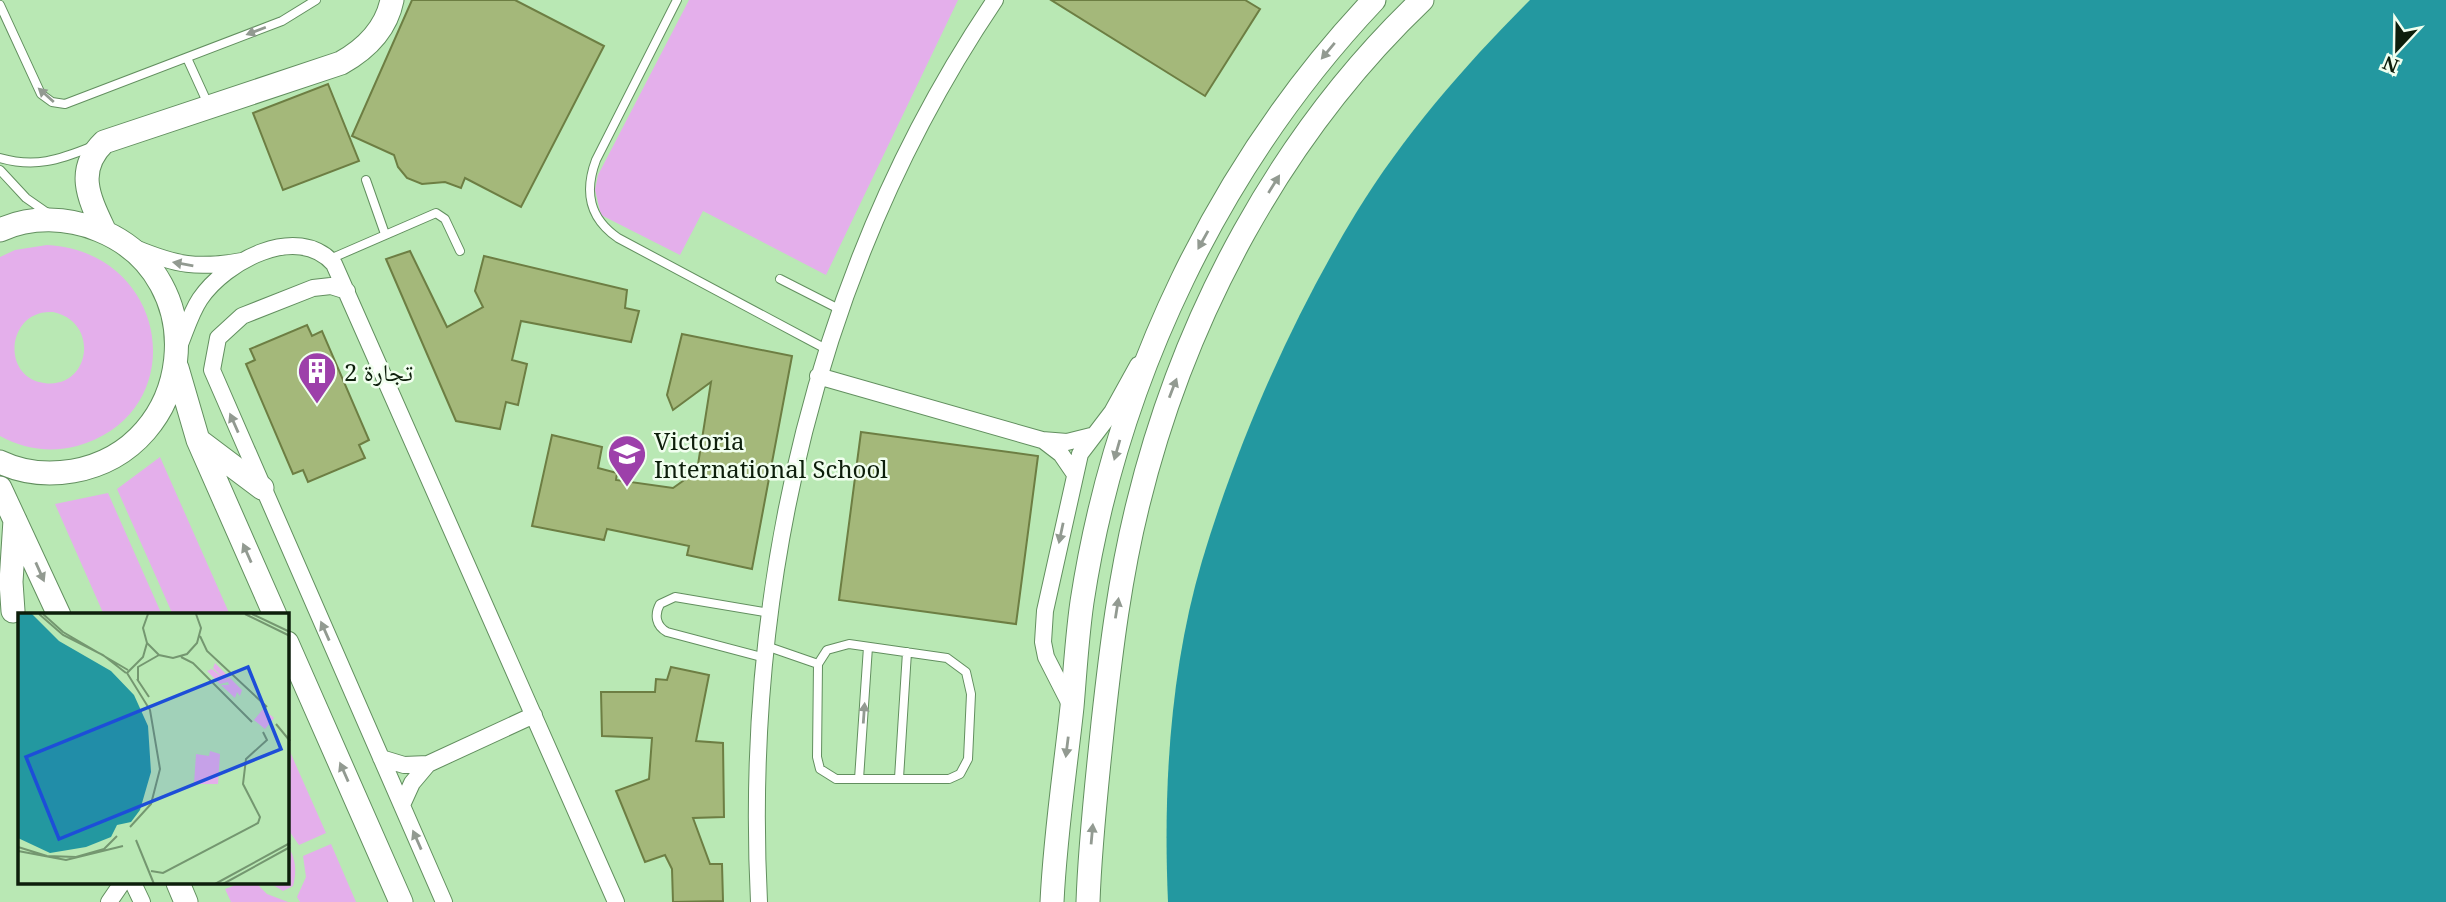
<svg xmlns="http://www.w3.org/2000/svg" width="2446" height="902" font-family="'Noto Serif','Noto Naskh Arabic',serif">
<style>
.green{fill:#e4afeb;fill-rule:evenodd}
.water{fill:#2398a0}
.building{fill:#a4b87a;stroke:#6d7e43;stroke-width:2}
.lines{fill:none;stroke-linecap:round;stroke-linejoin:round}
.lane-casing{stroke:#628f5f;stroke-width:10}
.street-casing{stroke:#628f5f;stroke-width:18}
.secondary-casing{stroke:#628f5f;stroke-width:25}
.lane{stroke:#fff;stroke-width:8}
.street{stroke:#fff;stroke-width:16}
.secondary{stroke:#fff;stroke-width:23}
.oneway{fill:#929a91}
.labels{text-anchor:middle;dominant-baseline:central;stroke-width:5;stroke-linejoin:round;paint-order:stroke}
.poi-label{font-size:24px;fill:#0d1e0b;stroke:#f1ffef;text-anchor:start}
.inset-road{fill:none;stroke:#749770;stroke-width:2}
.view{fill:#1d4ed8;fill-opacity:0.15;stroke:#1d4ed8;stroke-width:3.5}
.inset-edge{fill:none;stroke:#0d1e0b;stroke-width:3.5}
</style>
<rect width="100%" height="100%" fill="#b9e8b4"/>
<path class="green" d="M689 0H958L826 275 703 211 680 255 601 215 595 190 598 175Z
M47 245C171 252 193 414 77 446 51 453 23 449 0 436V257L15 250ZM53 312C101 322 90 390 44 383 0 377 7 309 53 312Z
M160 457 230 615H173L117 489Z
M108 493 162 615H104L55 504Z
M287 745 326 833 299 845 287 828Z
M331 844 356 902H300L297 897 306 877 303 856Z
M287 845C296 858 297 871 293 886L283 891 270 883H287Z
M241 883H256L267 894 288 902H231L225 889Z"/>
<path class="water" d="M1530 0H2446V902H1168C1163 789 1170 669 1202 561 1238 441 1291 320 1356 213 1403 136 1466 64 1530 0Z"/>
<path class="building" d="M412 0H515L604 46 521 207 465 178 461 188 445 182 422 184 407 178 398 167 394 155 352 136Z
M1051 0H1245L1260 9 1205 96Z
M328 84 359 161 283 190 253 113Z
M410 251 447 327 483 307 475 291 484 256 627 290 625 308 639 311 631 342 521 321 512 360 527 364 518 405 506 402 500 429 456 421 386 259Z
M307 325 312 336 322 331 369 440 359 445 365 458 308 482 303 470 293 474 246 364 255 360 250 349Z
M682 334 792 356 752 569 687 555 689 546 607 529 604 540 532 526 552 435 602 447 598 468 617 473 616 480 673 488 697 471 711 382 673 410 667 395Z
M861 432 1038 456 1016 624 839 600Z
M671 667 709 675 696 741 723 743 724 817 693 818 710 864H722L723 901 673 902 672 869 665 855 645 862 616 791 649 779 652 738 602 736 601 692H655L656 679 667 680Z"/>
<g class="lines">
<g class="lane-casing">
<path id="lane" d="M677 0 596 160C584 192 589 218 618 238L826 349
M0 5 41 94 52 102 65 104 282 21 316 0
M187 58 208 104
M0 158C35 168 59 160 91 147
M0 170 26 198 49 214
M366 180 385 234
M330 259 436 213 445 219 460 251
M780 279 839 309
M849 644 947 658 966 672 971 694 968 759 960 774 949 779H836L820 769 817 757 818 664 827 650Z
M766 646 818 664
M765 658 667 632C656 626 654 615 660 604L675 597 770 613
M899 778 907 652
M859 779 868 647"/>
</g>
<g class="street-casing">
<path id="street" d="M135 248C176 265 197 269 242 261
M347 291 331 286 313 288 242 316 218 338 212 370 444 902
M178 349C185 333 190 314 200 299 225 262 297 222 334 264L616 902
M818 376 1042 440 1067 442 1091 436
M1044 441 1061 454 1074 473
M1071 706 1046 657 1043 642 1045 611 1080 454 1112 412 1138 365
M381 758 404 765 428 764 534 715
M402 805 412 783 428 764
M133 883 142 902
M109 902 122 883
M759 902C743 586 817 264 995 0"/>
</g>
<g class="secondary-casing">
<path id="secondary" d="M0 230C31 216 67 217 99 230 215 277 196 449 73 471 49 475 23 473 0 462
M105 232C90 200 74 171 104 142L341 63C366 49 386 30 392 0
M177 368 198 440 275 615
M198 440 262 488
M0 488 59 615
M13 611 11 582 15 520
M287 643 401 902
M178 883 186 902
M1052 902C1055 836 1065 772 1072 707 1075 672 1077 637 1082 602 1116 379 1219 164 1374 0
M1088 902C1090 842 1097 782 1103 723 1111 650 1120 576 1138 504 1184 316 1281 134 1422 0"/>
</g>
<use href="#lane" class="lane"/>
<use href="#street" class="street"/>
<use href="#secondary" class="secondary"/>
</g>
<defs><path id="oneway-solid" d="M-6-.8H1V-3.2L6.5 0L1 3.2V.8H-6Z" transform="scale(1.75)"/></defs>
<g class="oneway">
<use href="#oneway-solid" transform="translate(256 31) rotate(159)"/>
<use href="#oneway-solid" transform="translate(1328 51) rotate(130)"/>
<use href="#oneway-solid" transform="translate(46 95) rotate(-138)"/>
<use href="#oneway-solid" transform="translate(1274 184) rotate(-58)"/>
<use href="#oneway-solid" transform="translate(1203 240) rotate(119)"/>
<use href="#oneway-solid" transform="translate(183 264) rotate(-170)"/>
<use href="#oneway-solid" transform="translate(1173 388) rotate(-69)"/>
<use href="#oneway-solid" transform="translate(234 423) rotate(-114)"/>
<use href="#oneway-solid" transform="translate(1117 450) rotate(106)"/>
<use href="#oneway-solid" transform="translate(1061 533) rotate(102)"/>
<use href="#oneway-solid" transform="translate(247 553) rotate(-114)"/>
<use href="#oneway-solid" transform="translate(40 572) rotate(66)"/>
<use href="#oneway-solid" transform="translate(1117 608) rotate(-81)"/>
<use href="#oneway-solid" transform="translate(325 631) rotate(-114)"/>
<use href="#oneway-solid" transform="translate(864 713) rotate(-86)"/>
<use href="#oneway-solid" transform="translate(1067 747) rotate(97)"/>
<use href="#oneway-solid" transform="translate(344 772) rotate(-114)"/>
<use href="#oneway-solid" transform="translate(1092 834) rotate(-85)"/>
<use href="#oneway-solid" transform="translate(417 840) rotate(-114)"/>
</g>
<defs>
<g id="building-pin" transform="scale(2.0125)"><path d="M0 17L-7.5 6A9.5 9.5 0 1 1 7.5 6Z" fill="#9d40aa" stroke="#f1ffef"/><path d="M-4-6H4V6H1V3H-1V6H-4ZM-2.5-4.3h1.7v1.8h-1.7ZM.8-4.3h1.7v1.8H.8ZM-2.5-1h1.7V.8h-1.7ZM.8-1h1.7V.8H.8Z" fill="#fff"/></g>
<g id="school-pin" transform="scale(2.0125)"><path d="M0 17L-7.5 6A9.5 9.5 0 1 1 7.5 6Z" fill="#9d40aa" stroke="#f1ffef"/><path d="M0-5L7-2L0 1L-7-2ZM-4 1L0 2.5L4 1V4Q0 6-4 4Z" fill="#fff"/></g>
</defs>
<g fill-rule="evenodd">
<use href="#building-pin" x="317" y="371"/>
<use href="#school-pin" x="627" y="454"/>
</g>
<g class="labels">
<g class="poi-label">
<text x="344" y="371">تجارة 2</text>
<text x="654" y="440">Victoria<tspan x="654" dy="28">International School</tspan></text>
</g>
</g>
<g transform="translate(18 613)">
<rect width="271" height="271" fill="#b9e8b4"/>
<path d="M197 50 210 63 208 67 211 64 224 77 222 83 219 79 217 85 203 72H211L210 69 202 71 189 58 194 56 205 65 195 55ZM245 96 256 105 247 116 236 107ZM192 138 202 141 200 171H176L178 141 191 143Z" fill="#e4afeb"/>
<path d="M0 1H14L41 28 93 58 116 82 130 113 133 159 122 197 113 209 99 212 93 224 68 234 32 240 0 225Z" fill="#2398a0"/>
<path class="inset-road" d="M21 1 45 22 85 42 108 60M25 1 45 19 110 57M130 1 125 15 129 30 141 42 155 45 169 41 179 30 183 15 178 1M227 1 272 23M234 1 272 19M182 23 189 38 249 94M163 44 175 50 234 109M119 66 131 84M120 67V54L141 42M258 111 272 128M112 214 133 191 142 156 132 97 109 60 125 44 129 30M118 227 136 271M0 234 29 243 58 244 86 236 99 223M0 238 48 247 105 233M133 258 145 260 240 210 242 204 225 171 228 146 249 127 245 119M197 271 272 230M205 271 272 234"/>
<path class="view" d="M230 54 263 136 41 226 8 144Z"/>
<rect width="271" height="271" class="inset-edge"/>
</g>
<g transform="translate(2397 49) rotate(202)" stroke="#f1ffef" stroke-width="5" paint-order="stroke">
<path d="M0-5L12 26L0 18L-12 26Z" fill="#0d1e0b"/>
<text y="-10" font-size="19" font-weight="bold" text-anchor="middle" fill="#0d1e0b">N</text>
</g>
</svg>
